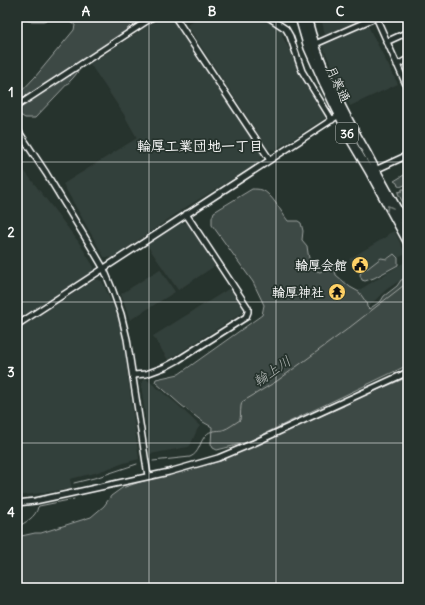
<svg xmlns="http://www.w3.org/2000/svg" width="425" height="605" font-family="Delius,'Klee One',sans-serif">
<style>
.built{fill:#333f3a}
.green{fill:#3e4944;stroke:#9ea4a2}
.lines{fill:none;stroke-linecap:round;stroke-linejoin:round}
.stream{stroke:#a4a9a7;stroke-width:1}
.minor-casing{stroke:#fff;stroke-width:8}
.major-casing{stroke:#fff;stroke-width:9}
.highway-casing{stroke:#fff;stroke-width:10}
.minor{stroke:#26332d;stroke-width:5}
.major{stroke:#26332d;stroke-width:6}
.highway{stroke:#26332d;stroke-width:7}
.oneway{stroke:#727a76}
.grid{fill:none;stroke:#fff;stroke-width:1;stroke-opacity:0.55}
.labels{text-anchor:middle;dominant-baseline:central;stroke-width:3.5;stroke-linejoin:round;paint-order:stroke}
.shield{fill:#26332d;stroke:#bec2c0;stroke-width:1}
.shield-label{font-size:12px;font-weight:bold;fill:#fff}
.street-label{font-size:13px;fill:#fff;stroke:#26332d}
.poi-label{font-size:13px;font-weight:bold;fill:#fff;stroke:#26332d;text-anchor:end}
.neighbourhood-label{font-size:14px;font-weight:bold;fill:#fff;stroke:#26332d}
.water-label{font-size:14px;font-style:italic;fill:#b3b8b6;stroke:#26332d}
.neatline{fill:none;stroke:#fff;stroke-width:1.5}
.grid-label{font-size:13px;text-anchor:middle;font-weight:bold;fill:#fff}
</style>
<rect width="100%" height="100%" fill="#26332d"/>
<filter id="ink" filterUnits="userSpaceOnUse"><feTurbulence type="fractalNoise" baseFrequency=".025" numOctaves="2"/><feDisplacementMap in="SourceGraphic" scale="8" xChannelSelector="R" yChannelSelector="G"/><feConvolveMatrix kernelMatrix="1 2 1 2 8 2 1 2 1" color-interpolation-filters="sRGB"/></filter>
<g filter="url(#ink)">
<path class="built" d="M161 17H172L201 63 262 153 260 162 183 209 113 258 104 257 63 184 137 138 123 113 90 64Z
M198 17H260L284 31 282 36 327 117 275 150 268 149 187 25Z
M321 17H364V18L325 35Z
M367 24 398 84 350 106 322 45Z
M408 62V81L401 65Z
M17 161 78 241 94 267 93 271 17 320Z
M181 222 189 224 215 266 178 290 147 245Z
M394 231 406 254 396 259 393 254 359 274 349 259 386 237 388 234Z
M408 260V275L387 289 366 309 356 292Z
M160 269 175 292 130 320 121 294Z
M96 279 102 281 116 312 123 338 139 459 124 463 95 473 70 479 72 489 17 496V330Z
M230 288 244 308 242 313 168 360 153 336Z
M145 378 177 404 200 426 197 430 190 446 188 447 150 454 141 384Z"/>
<path class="green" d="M17 17H61L55 18 43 21H29L22 18Z
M64 17H139L110 46 93 53 73 78 35 118H25L17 113V96L35 77 74 30 75 25Z
M404 175H406L408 179V184C404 184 402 188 398 186L397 183 394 181Z
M252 189C255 189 259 189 262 190 272 194 281 212 288 221H298L301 223 303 231 302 240 307 246 308 253 310 264 314 270 320 272 329 267 334 266 336 275 350 287 359 292 366 302 367 307 369 309 381 301 384 296 397 286 401 280 408 277V365L245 443 217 450 213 448 211 444 212 427 203 422 181 405 155 382 156 379 179 374 262 315 264 305 253 282 212 225V218L214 212Z
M402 189H405C409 193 408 197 407 202L408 204V211L405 207 398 193V192L402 191Z
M394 254 398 258V265L374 278 365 281 362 280 360 275 361 272 366 268H368L377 261 381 258 387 259Z
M408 377V588H17V537L35 533H41L91 517 104 506 111 496 122 488 140 482 221 461 243 449 258 443 259 444 266 441V440L298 425H299L344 406V404L350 400 359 398 368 392 375 391Z"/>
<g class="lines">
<path class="stream" d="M153 461 190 457C200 453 199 442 206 435 210 430 217 431 223 430 229 428 235 423 240 420 241 414 240 407 242 402L277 381 345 331 408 282
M74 483 98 477 137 464
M17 527C25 523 36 517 38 507L39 506 74 499"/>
<g class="minor-casing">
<path id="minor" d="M175 17 270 160
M268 17 286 29 290 36 302 71 332 120
M376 17 408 89
M386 42 408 32
M313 45 377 17
M397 65 408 59
M17 106 153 17
M17 129 46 173 94 252 104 269 113 291 121 314 127 339 148 476
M373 171 408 155
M17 325 339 115
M133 375 146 374 165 367 178 360 246 317 248 312V308L186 214
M17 503 35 501 68 494 169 472 218 458 254 443 408 372"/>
</g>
<g class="major-casing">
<path id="major" d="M303 17 309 37 316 55"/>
</g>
<g class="highway-casing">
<path id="highway" d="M299 17 308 48 324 84 339 115 350 139 370 173 408 243
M307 17C319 65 342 110 367 153 380 178 394 203 408 228"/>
</g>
<use href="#minor" class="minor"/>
<use href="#major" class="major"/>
<use href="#highway" class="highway"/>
</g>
<defs><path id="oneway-chevron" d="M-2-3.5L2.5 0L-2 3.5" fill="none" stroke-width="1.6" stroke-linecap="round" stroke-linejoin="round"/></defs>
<use class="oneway" href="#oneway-chevron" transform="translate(389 208) rotate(-118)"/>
</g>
<path class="grid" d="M149 17V588M276 17V588M17 162H408M17 302H408M17 443H408"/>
<defs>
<g id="civic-disc" transform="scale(0.9)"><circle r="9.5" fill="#ffd166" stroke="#26332d"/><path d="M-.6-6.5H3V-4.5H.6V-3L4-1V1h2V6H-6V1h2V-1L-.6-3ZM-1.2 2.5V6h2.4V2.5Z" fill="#111"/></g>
<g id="temple-disc" transform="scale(0.9)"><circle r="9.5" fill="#ffd166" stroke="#26332d"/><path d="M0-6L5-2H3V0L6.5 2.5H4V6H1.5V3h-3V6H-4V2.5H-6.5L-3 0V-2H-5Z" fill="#111"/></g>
</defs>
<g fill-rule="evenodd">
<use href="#civic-disc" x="360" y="265"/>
<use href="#temple-disc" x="337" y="292"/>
</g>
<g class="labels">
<rect class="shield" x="336" y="123" width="22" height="20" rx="3"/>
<g class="shield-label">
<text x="347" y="133">36</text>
</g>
<g class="street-label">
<text transform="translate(338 84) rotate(65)">月寒通</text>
</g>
<g class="poi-label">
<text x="347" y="265">輪厚会館</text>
<text x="324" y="292">輪厚神社</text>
</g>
<g class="neighbourhood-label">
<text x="200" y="146">輪厚工業団地一丁目</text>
</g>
<g class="water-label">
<text transform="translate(272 371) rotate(-34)">輪上川</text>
</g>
</g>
<rect width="425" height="605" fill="none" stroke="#26332d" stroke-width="44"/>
<rect x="22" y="22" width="381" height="561" class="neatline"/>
<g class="grid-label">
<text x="86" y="16">A</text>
<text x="212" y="16">B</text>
<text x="340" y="16">C</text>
<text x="11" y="97">1</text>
<text x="11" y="237">2</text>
<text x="11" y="377">3</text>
<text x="11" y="517">4</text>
</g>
</svg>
